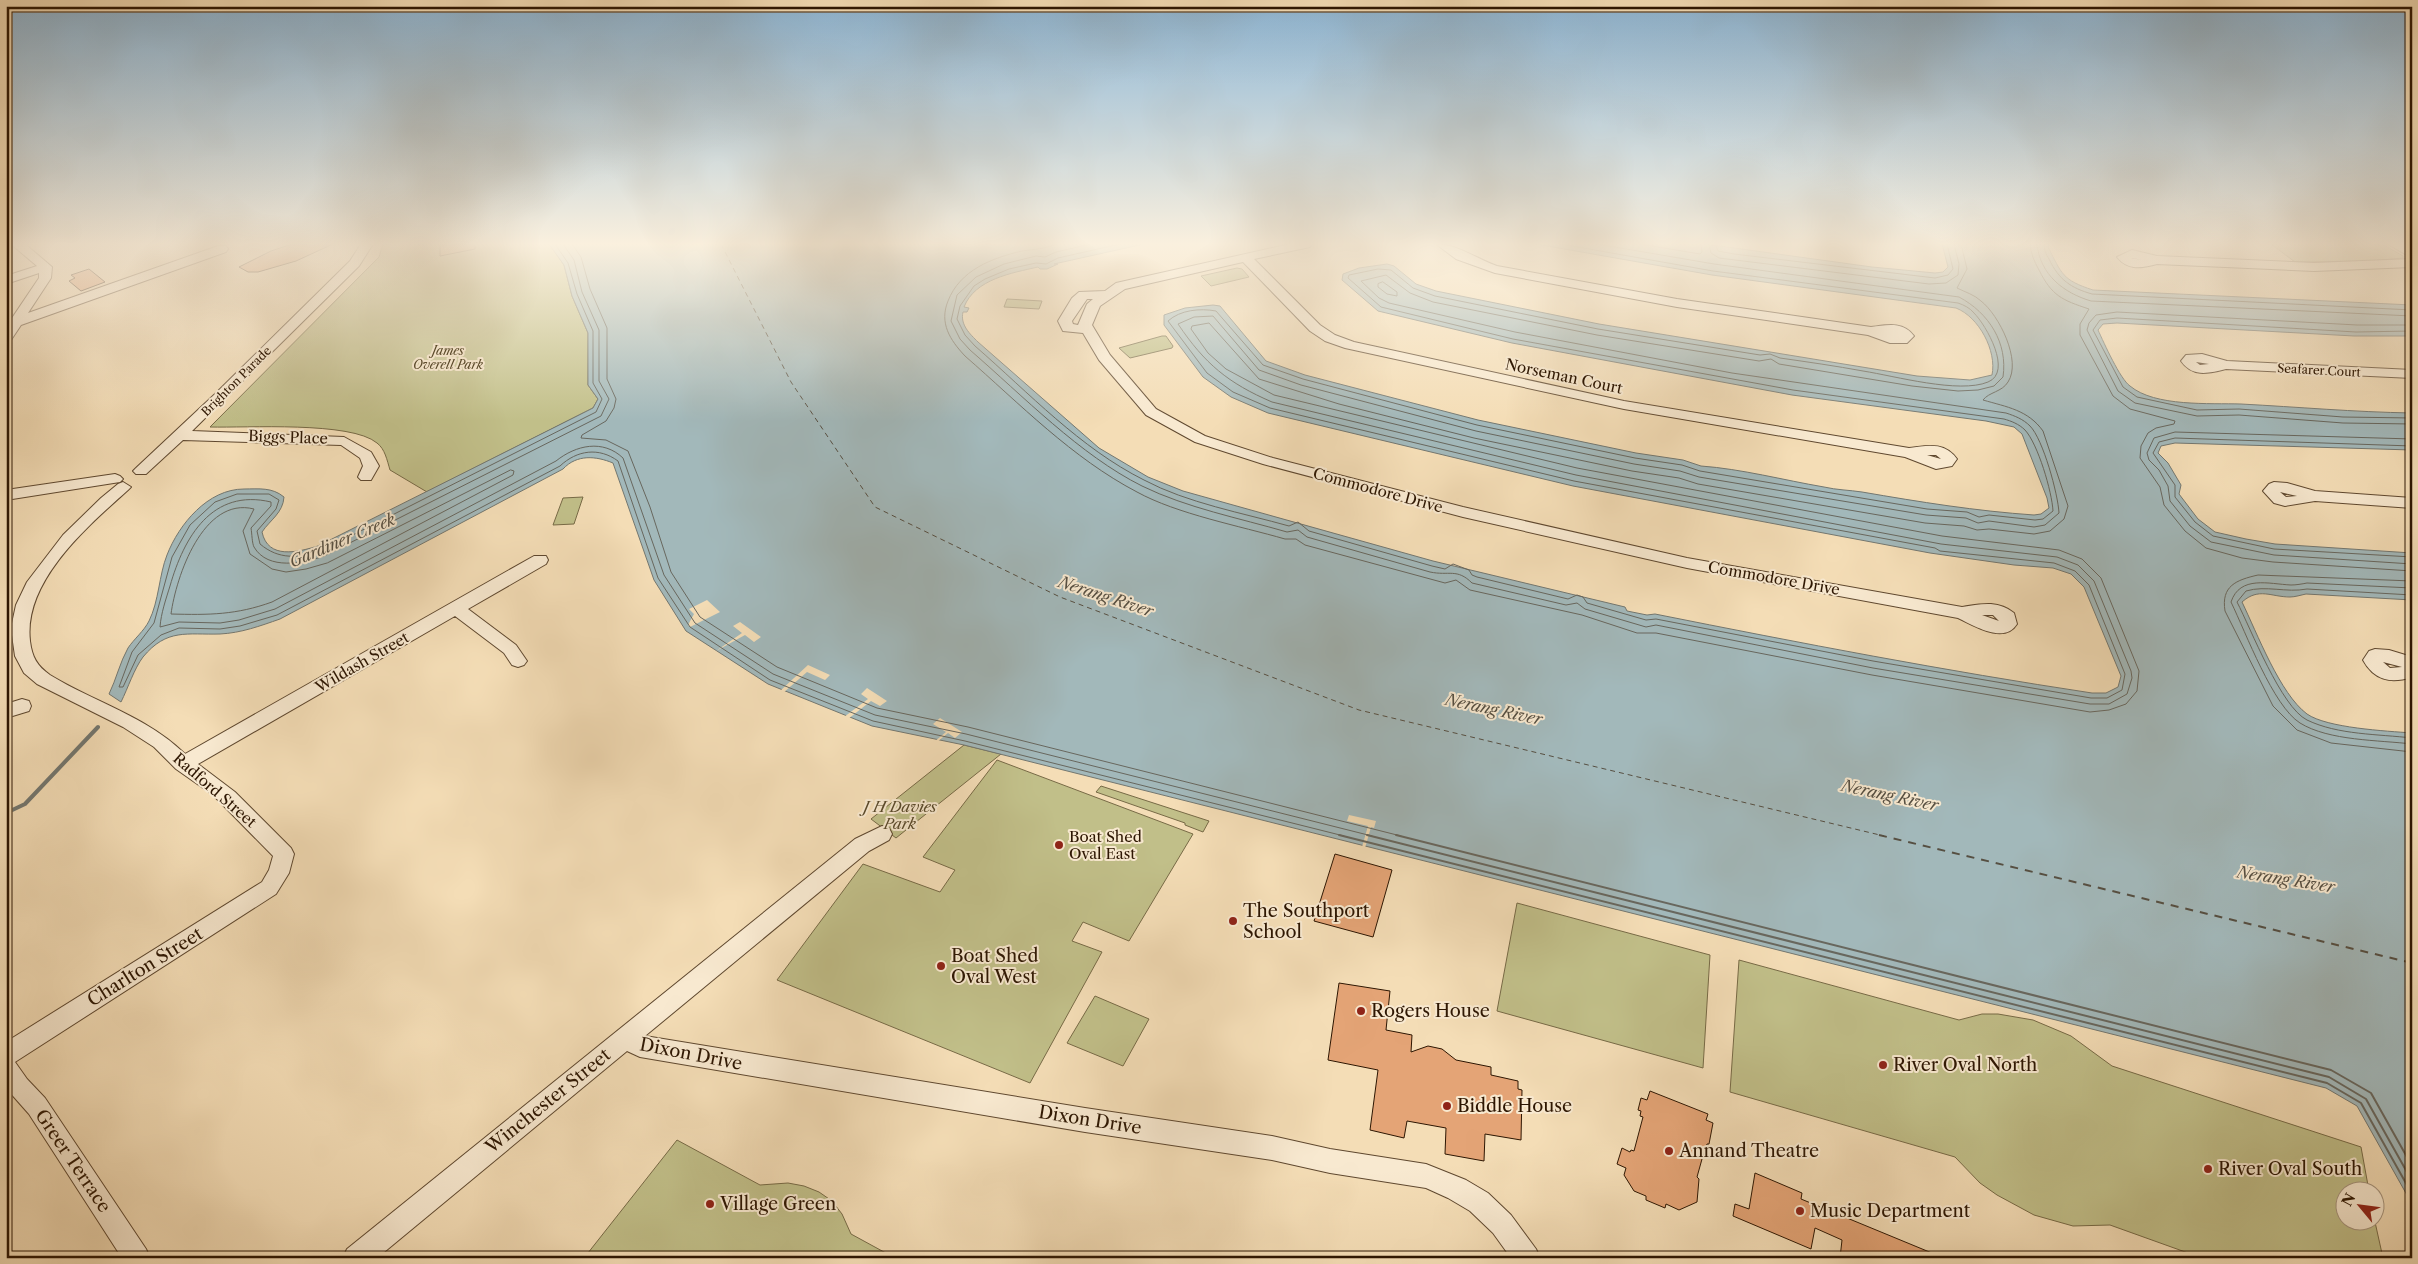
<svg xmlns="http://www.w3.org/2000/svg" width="2418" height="1264" font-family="'Libre Caslon Text',serif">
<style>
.green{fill:#c1bf89;stroke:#776a46}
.water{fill:#a2b8ba;stroke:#737770}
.pier{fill:#f4ddb6}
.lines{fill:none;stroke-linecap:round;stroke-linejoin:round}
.shore-far1{stroke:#68675e;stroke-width:1}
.shore{stroke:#68675e;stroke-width:2}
.stream{stroke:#737770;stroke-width:4}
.ferry-far1{stroke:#564f42;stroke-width:1;stroke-dasharray:5 4;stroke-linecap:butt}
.ferry{stroke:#564f42;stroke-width:2;stroke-dasharray:8 7;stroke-linecap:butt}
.building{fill:#e4a476;stroke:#2d1602}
.minor-casing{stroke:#5f482f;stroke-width:2}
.minor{fill:#f8e9d0;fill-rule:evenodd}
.poi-dot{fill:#8f2418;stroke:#f8e9d0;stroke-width:2}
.labels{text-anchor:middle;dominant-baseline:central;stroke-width:4;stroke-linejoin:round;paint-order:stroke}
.far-park-label{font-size:12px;font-style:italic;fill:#59492a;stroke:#f8e9d0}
.far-street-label{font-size:12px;fill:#2d1602;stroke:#f8e9d0}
.street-label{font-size:15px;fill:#2d1602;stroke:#f8e9d0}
.park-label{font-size:15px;font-style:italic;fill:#59492a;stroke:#f8e9d0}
.poi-label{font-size:15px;fill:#2d1602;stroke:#f8e9d0;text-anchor:start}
.water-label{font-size:16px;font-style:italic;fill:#564f42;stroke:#f8e9d0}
.near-poi-label{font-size:18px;fill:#2d1602;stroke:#f8e9d0;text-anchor:start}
.near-street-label{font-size:18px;fill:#2d1602;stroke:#f8e9d0}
</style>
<rect width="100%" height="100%" fill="#f4ddb6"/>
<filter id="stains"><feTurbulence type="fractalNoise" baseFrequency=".004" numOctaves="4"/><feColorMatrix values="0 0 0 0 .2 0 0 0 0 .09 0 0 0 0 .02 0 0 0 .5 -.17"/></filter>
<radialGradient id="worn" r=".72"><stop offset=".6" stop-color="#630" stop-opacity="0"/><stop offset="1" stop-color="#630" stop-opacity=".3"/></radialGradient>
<path class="green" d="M383 244H549L564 265 572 296 588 333V385L598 399 593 408 427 492 390 470C387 460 385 449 377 443 351 421 246 428 210 427L379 257Z
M2271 244H2382L2403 256V258L2371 261 2295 262Z
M1237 268 1242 269 1249 277 1211 286 1201 276Z
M1007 299 1042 301 1039 309 1004 307Z
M1162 336H1166L1173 346 1172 348 1130 358 1119 348Z
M583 497 574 524 553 525 563 498Z
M964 745 1001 754 896 838 871 819Z
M997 760 1193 834 1129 941 1083 922 1072 941 1102 952 1030 1083 777 980 863 864 940 892 955 870 923 857Z
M1101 786 1209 821 1203 832 1185 825V823L1096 792Z
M1517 903 1710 955 1703 1068 1497 1011Z
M1739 960 1959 1020 1982 1014H1998L2033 1020 2071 1036 2112 1066 2361 1147 2369 1191 2346 1192V1222H2375L2383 1258H2202L2110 1225 2073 1226 2034 1215 1997 1195 1980 1183 1955 1157 1730 1092Z
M1095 996 1149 1019 1123 1066 1067 1043Z
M677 1140 760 1185 788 1183 804 1186 819 1192 832 1201 842 1214 851 1234 895 1258H584Z"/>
<path class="water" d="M549 244H1144L1054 264H1058L1047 269H1040L1038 267C1012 273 975 279 964 307L969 308 967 312H963C960 325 970 334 978 342L1099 448 1148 477 1183 491 1433 561 1625 607 1627 611 1647 615 1655 614C1800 643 1946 671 2092 693H2106L2118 687 2121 676 2084 587 2071 574 2053 568 2014 565 1930 553 1573 486 1268 413 1231 397 1203 377 1164 325V315L1185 308 1213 305 1220 306 1266 361 1305 375 1478 420 1636 453 1683 460 1701 466C1742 469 1783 480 1824 487 1837 490 1849 490 1862 492 1920 502 1976 511 2034 515L2041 514 2049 508 2047 498 2022 434 2014 427 1986 421 1792 395 1512 343 1378 311 1342 280 1343 274 1359 268 1387 264 1394 266 1416 284 1436 291 1599 324 1917 376 1970 380 1992 375C1997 351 1979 317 1956 308L1712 275 1536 244H1705L1872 267 1935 273 1943 272 1948 267 1942 244H2049L2048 247C2062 274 2062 280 2093 290L2412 305V336H2354L2117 323 2103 324 2098 330C2104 343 2120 379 2130 386 2155 407 2210 403 2241 404 2298 407 2354 412 2412 413V450L2175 443 2161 446 2158 453 2168 463 2181 485 2179 494 2198 519 2215 532 2246 539 2275 544 2412 553V600L2306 594C2301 595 2295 597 2290 597 2271 597 2259 587 2242 602 2257 633 2280 694 2307 714 2327 728 2386 731 2412 733V1204L2357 1106 2326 1088 964 745 872 726 768 684 686 631 654 580 613 463C596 456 577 454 563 469L280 619C260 626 241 633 220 634 187 635 167 628 143 657 134 669 128 688 121 702L109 694C116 680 120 662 128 648 134 639 144 631 149 621 159 601 159 575 167 555 179 524 208 489 244 489 259 489 272 487 284 497 283 513 270 520 262 532 268 560 298 552 318 546L593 408 598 399 588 385V333L572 296 564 265Z"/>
<path class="pier" d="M707 600 720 612 690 627 688 625 694 614 689 609Z
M740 622 761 637 754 642 745 635 716 651 742 633 733 626Z
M808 665 830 675 825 680 807 672 783 693 780 691Z
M867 688 887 701 880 706 871 701 848 719 844 717 868 699 861 694Z
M940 718 962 732 955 738 948 733 937 742H934L946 732 933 724Z
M1349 815 1376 821 1374 828 1371 827 1365 848 1362 847 1368 826 1347 821Z"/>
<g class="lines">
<path class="shore-far1" d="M555 244 568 263 577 294 593 331V383L602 399 596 412 321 551C298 558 279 560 260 544L257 531 276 509 279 500 269 494H237L215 502 190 525 172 557 154 623 132 652 119 687H123L138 655 161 635 179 628 220 629 240 626 277 615 560 466C577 450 599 447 618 461L658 578 690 627 770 680 873 721 965 741 1344 836
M563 244 574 260 582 292 599 330V381L609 399 601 416 324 556C304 563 268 571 254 547 252 543 252 534 251 528L271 506V502C212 488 184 537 170 586 166 599 161 613 160 627L179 622 220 623 239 620 275 609 556 461C576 445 603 439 623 458L664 575 695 623 773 674 875 715 966 734 1372 836
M572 244 581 257 590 289 607 328V379L616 399 614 408 606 421 582 435 581 438 606 440 628 451 650 507 671 572 700 617 777 667 877 708 968 727 1401 836
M1056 244C1045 249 1035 249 1022 251 992 258 960 270 948 301 939 323 950 340 965 356 1020 404 1072 458 1137 492 1177 514 1240 526 1285 539H1296L1305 545 1445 583 1456 580 1470 590 1582 615 1637 633H1656L1872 675 2090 712 2109 710 2126 704 2137 691 2139 671 2101 578 2082 559 2059 550 1942 536 1577 468 1274 395 1226 369 1208 353 1191 329 1192 326 1209 323 1259 379 1339 404 1474 438 1632 471 1679 478 1698 484 1925 523 1964 526 1977 530 1989 529 2034 534 2050 531 2064 519 2068 506 2043 431C2028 410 2007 407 1983 400 1989 392 2002 392 2008 382 2022 361 1999 315 1981 301 1975 295 1965 292 1957 288L1967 269 1961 244
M1091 244 1056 252 1045 257 1036 256 1004 264 976 277 957 295 951 321 960 339 970 350C1023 396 1080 455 1142 486 1187 508 1239 518 1287 532L1298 530 1307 537 1430 572C1449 576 1457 568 1472 583L1566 605 1577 603 1585 609 1646 627 1656 625 1873 668 2090 704H2109L2127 694 2132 678 2131 671 2094 581 2078 565 2057 557 1941 544 1576 475 1272 402C1228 383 1205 364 1178 324L1194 317 1213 316 1259 370 1301 385 1476 431 1634 464 1680 471 1699 477 1926 515 1966 518 1978 523 1989 521 2034 527 2045 525 2059 513C2058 494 2043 439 2030 426 2023 419 2015 416 2006 413L1732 373 1515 332 1389 303 1379 298 1361 281 1386 275 1410 293 1433 302 1597 335 1759 361 1771 359 1779 364 1912 386 1958 391 1978 390 1994 386 2003 377C2008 343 1989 313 1959 297L1714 264 1597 244
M1120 244 1058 258 1046 264 1036 263 1009 269 985 279 974 286 960 306 957 319 965 335 975 346C1029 393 1080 448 1144 480 1187 503 1243 513 1289 526L1298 522 1309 531 1432 566 1445 569 1453 564 1469 570 1472 575 1477 577 1568 599 1577 595 1583 597 1587 603 1646 620 1656 619 1873 661 2091 698H2107L2122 690 2125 674 2089 585 2075 571 2054 563 1940 551 1935 548 1574 481 1270 408 1233 392 1207 373 1168 321C1180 310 1200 308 1216 311L1263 365 1303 379 1477 425 1635 458 1682 465 1700 471 1927 509 1967 512 1979 517 1989 515 2035 520 2043 519 2053 511C2052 492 2038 444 2025 430 2019 424 2011 421 2004 419L1793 390 1513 339 1381 307 1348 278 1349 275 1378 269 1391 270 1413 288 1435 296 1598 329 1760 355 1770 354 1780 358C1808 362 1836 366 1863 371 1895 376 1959 394 1988 382 2013 372 1986 325 1974 313 1970 308 1964 305 1958 303L1713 271 1561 244
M1640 244 1700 254 1702 252 1701 244
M1709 244 1711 253 1719 258 1929 284 1946 283 1958 275 1959 264 1954 244
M1715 244 1718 251 1734 254 1935 278 1948 275 1953 269 1947 244
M2030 244C2031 254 2034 261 2039 270 2052 296 2062 300 2089 309L2080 324V335L2113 396 2130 409 2175 421 2174 424 2156 428 2148 433 2141 446 2140 458 2160 487 2164 505 2185 531 2206 548 2242 558 2273 562 2412 571
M2037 244C2040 275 2064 293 2091 301L2412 316
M2044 244C2044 250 2046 254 2049 259 2059 280 2071 288 2092 294L2412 310
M1383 282 1397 292V296L1387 294 1378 287V284Z
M2412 325H2357L2117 312 2096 315 2089 323 2087 330 2118 391 2135 403 2197 416 2239 415 2343 423 2412 424
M2412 331 2356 332 2117 318 2100 320 2093 330 2123 387 2137 397 2197 410 2239 409 2343 417 2412 418
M2412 439 2175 432 2154 438 2147 453 2149 460 2159 470 2168 486 2170 501 2190 526 2211 542 2274 555 2412 564
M2412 446 2175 438 2159 442 2153 453 2175 485V497L2195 522 2213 536 2274 549 2412 557
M511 470 514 471 513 475 272 602C236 615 209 615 171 614 176 577 203 496 254 509L243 531 250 554 272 569 286 572 306 569 327 563Z
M2412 581 2258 575C2236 580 2221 586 2225 611L2273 706 2297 730 2331 743 2412 752
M2412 588 2307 583C2302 584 2296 585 2291 585 2269 584 2240 575 2231 602 2246 633 2273 706 2300 723 2329 741 2379 740 2412 744
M2412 595 2307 589C2286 593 2266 585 2246 591L2237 602C2251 629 2281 707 2307 720 2338 735 2378 734 2412 738"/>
<path class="shore" d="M1339 835 2327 1083 2361 1103 2412 1194
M1367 835 2329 1077 2366 1099 2412 1181
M1396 835 2331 1070 2371 1093 2412 1166"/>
<path class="stream" d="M6 813 25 804 98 727"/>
<path class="ferry-far1" d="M721 244 791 382 875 507 1060 597 1359 710 1884 836"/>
<path class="ferry" d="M1879 835 2412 963"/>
</g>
<path class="building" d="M292 244H333L296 261 258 272H248L239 267 271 251Z
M475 244V249L440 256V245Z
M89 269 105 282 81 291 69 281 75 278 71 275Z
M1335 854 1392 870 1373 937 1314 921Z
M1339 983 1390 991 1386 1030 1412 1035 1411 1052 1428 1046 1442 1049 1456 1060 1491 1067V1075L1518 1081V1089L1522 1090 1521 1140 1485 1134 1484 1161 1445 1154 1446 1128 1407 1121 1404 1138 1370 1130 1378 1070 1328 1060Z
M1650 1091 1708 1114 1706 1120 1713 1123 1709 1144H1707L1702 1159 1697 1177 1699 1179 1697 1202 1679 1210 1666 1204 1665 1208 1646 1200V1196L1634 1191 1624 1175 1626 1168 1617 1164 1622 1148 1630 1152 1631 1150 1634 1151 1643 1117 1640 1116 1641 1111 1638 1110 1641 1098 1647 1100Z
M1755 1173 1802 1193 1801 1199 1944 1258H1840L1842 1240 1815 1228 1811 1249 1733 1216 1735 1204 1749 1209Z"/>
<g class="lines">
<g class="minor-casing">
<path id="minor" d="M11 244H25L52 267 51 278 28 313 218 246H226L228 249 226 252 21 325 11 340 6 341V327L39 278V273L6 284V276L37 266Z
M361 244H373L359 266 192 431 344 437 371 452 379 466 371 480H361L358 477 363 466 360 458 341 445 183 440 146 474H136L133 471 136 468 215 394 350 261Z
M1290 244H1312L1310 247 1254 259 1320 325 1335 335 1354 342 1624 401 1909 448C1927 446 1944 441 1957 459L1952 466 1936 469 1905 457 1624 409 1345 348 1325 341 1310 331 1243 262 1125 289 1100 306 1092 325 1110 355 1156 409 1205 436 1273 458 1463 507 1687 558 1962 607C1981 604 1998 600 2014 613L2017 624C2004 645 1973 625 1958 618L1687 568 1463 517 1263 464 1195 442 1146 415 1099 360 1083 333 1063 331 1058 321 1072 298 1079 292 1105 291 1116 283ZM1087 299H1093L1087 304 1078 325 1073 324 1072 321ZM1927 455H1936L1941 459ZM1982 615H1993L1999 621Z
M1436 244C1457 244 1477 259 1497 266L1677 299 1871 327C1887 325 1903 321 1914 336L1907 343H1890L1868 335 1677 307 1495 273 1456 259Z
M2388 244H2403L2412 249V258Z
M2132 250 2157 256 2314 263 2412 259V267L2314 271 2157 264C2142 268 2128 271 2117 257ZM2131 258H2133L2142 260Z
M2202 354 2227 361 2412 370V378L2226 369C2209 373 2193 378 2181 361L2186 355ZM2196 362 2209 364 2200 365Z
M115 474 120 476 123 479 120 482 6 500V490Z
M123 482 131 487 128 490C88 526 23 581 30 641 32 657 37 666 50 675 96 703 146 716 185 754L534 556H546L548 560 546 564 468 609 516 645 527 661 524 665 518 667 512 665 504 653 455 616 198 764 235 792 291 848 294 854 289 873 276 894 15 1062 27 1079 45 1098 146 1249 150 1258H122L29 1114 6 1088V1042L262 882 269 870 273 856 213 795 176 769 154 747 123 727 37 684 24 673 15 656 11 628 16 605 27 582 63 535 101 498 118 484Z
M2274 482 2287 483 2315 491 2412 498V508L2315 501 2285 506 2274 503 2263 491 2269 484ZM2280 492 2297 496 2286 497Z
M2375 649 2389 650 2412 657V677C2390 684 2374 680 2363 660L2369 651ZM2383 662 2402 667 2390 668Z
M22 699 29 701 31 706 29 711 6 718V704Z
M882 826 889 828 892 834 889 840 869 851 645 1036 1085 1108 1272 1136 1330 1149 1426 1164 1466 1180 1488 1193 1511 1215 1536 1249 1540 1258H1511L1493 1233 1470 1211 1448 1198 1426 1188 1330 1173 1272 1160 1085 1132 640 1057 627 1051 377 1258H343L347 1249 855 839Z"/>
</g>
<use href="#minor" class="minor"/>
</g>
<linearGradient id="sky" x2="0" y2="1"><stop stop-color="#8cb6d6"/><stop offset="0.58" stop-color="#faf0de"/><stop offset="1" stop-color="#faf0de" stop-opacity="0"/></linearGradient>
<rect width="2418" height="421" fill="url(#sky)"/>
<g class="poi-dot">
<circle cx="1059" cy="845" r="5"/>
<circle cx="1233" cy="921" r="5"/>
<circle cx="941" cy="966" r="5"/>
<circle cx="1361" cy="1011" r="5"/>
<circle cx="1883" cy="1065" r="5"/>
<circle cx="1447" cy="1106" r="5"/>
<circle cx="1669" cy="1151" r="5"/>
<circle cx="2208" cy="1169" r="5"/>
<circle cx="710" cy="1204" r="5"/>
<circle cx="1800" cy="1211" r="5"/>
</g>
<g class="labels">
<g class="far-park-label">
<text x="448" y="350">James<tspan x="448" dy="14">Overell Park</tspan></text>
</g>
<g class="far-street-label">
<text transform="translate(2319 370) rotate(3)">Seafarer Court</text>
<text transform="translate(236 381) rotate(-45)">Brighton Parade</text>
</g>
<g class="street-label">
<text transform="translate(1564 376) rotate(12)">Norseman Court</text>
<text transform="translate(288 437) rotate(2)">Biggs Place</text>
<text transform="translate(1378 490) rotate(15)">Commodore Drive</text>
<text transform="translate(1774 578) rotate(10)">Commodore Drive</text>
<text transform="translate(362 662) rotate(-30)">Wildash Street</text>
<text transform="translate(215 790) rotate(41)">Radford Street</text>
</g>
<g class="park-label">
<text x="900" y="806">J H Davies<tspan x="900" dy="17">Park</tspan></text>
</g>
<g class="poi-label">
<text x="1069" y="836">Boat Shed<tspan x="1069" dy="17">Oval East</tspan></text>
</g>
<g class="water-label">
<text transform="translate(342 540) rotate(-23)">Gardiner Creek</text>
<text transform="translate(1106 596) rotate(18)">Nerang River</text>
<text transform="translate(1494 709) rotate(12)">Nerang River</text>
<text transform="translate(1890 795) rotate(12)">Nerang River</text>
<text transform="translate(2286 879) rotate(9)">Nerang River</text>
</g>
<g class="near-poi-label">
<text x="1243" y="911">The Southport<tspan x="1243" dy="21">School</tspan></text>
<text x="951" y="956">Boat Shed<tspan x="951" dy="21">Oval West</tspan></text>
<text x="1371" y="1011">Rogers House</text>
<text x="1893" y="1065">River Oval North</text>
<text x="1457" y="1106">Biddle House</text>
<text x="1679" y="1151">Annand Theatre</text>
<text x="2218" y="1169">River Oval South</text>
<text x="720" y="1204">Village Green</text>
<text x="1810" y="1211">Music Department</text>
</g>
<g class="near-street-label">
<text transform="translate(145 967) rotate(-32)">Charlton Street</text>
<text transform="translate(691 1054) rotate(11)">Dixon Drive</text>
<text transform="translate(548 1101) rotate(-39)">Winchester Street</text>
<text transform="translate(1090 1120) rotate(9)">Dixon Drive</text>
<text transform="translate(73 1161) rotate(56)">Greer Terrace</text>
</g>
</g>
<rect width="2418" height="1264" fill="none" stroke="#f4ddb6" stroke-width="25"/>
<rect x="8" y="8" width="2403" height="1249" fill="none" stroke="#2d1602" stroke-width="2.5"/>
<rect x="12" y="12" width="2393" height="1239" fill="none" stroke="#2d1602"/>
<g transform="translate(2360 1206) rotate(299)"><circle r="24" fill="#f8e9d0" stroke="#a7957e"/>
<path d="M0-4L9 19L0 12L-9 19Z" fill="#8f2418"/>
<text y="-8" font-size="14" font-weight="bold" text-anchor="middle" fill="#2d1602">N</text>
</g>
<rect width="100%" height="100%" filter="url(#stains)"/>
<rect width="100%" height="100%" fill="url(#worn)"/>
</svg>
